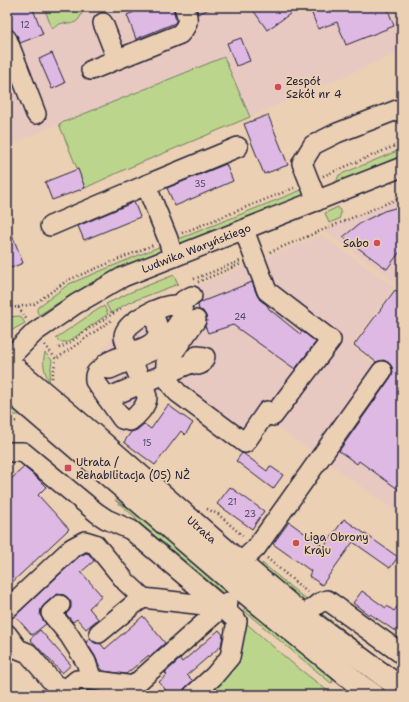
<svg xmlns="http://www.w3.org/2000/svg" width="409" height="702" font-family="'Shantell Sans',sans-serif">
<style>
.built{fill:#e8c9c1}
.green{fill:#bcd58c;stroke:#6f7c64}
.building{fill:#deb9e3;stroke:#22223b}
.lines{fill:none;stroke-linecap:round;stroke-linejoin:round}
.minor-casing{stroke:#22223b;stroke-width:22}
.major-casing{stroke:#22223b;stroke-width:25}
.path{stroke:#22223b;stroke-width:2.5;stroke-dasharray:1 3;stroke-linecap:butt}
.minor{stroke:#ecd0b3;stroke-width:19}
.major{stroke:#ecd0b3;stroke-width:22}
.poi-dot{fill:#d1495b;stroke:#ecd0b3;stroke-width:1.5}
.labels{text-anchor:middle;dominant-baseline:central;stroke-width:3.5;stroke-linejoin:round;paint-order:stroke}
.number-label{font-size:9px;fill:#514865}
.poi-label{font-size:11px;fill:#22223b;stroke:#ecd0b3;text-anchor:start}
.street-label{font-size:11px;fill:#22223b;stroke:#ecd0b3}
</style>
<rect width="100%" height="100%" fill="#ecd0b3"/>
<filter id="ink" filterUnits="userSpaceOnUse"><feTurbulence type="fractalNoise" baseFrequency=".025" numOctaves="2"/><feDisplacementMap in="SourceGraphic" scale="8" xChannelSelector="R" yChannelSelector="G"/><feConvolveMatrix kernelMatrix="1 2 1 2 8 2 1 2 1" color-interpolation-filters="sRGB"/></filter>
<g filter="url(#ink)">
<path class="built" d="M7 7H392L402 31V51L250 117 126 169 85 188 59 124 7 146Z
M402 197V287L324 231Z
M321 235 395 287 351 345 376 366 313 453 268 420 246 449 161 390 120 438 98 406 85 375 129 313Z
M402 354V516L324 460Z"/>
<path class="green" d="M44 7H82C83 14 79 23 70 24 68 24 66 23 64 23 60 23 55 27 52 29Z
M224 57 250 117 126 169 85 188 59 124Z
M402 149V157L338 183 337 180 339 175Z
M304 189V194L303 197 180 247 174 241Z
M338 207 341 213 339 219 329 223 325 213Z
M166 244V251L88 285 66 298 39 315C37 312 36 310 38 307L69 284Z
M174 275 178 284 128 303 111 313 106 304 131 292Z
M104 306 108 314 68 342H60L56 338 94 312Z
M20 316 25 323 7 333V317Z
M45 353 52 360 49 381C44 371 42 363 45 353Z
M7 406 15 409 21 413 19 415H7Z
M115 500 141 515 229 590 225 595 136 520 135 517Z
M262 563 310 603H303L282 587 262 566Z
M247 607 331 675 333 682 331 683 243 610Z
M321 613 402 675V681L319 615Z
M240 618 292 663 333 695H203Z"/>
<path class="building" d="M7 7H32L43 34 20 43 17 35 12 30 7 17Z
M146 7H173L176 21 175 23 136 39 127 15Z
M196 7H213L198 14Z
M251 7H300L267 30Z
M322 7H387L394 26 346 45 337 22 318 29 311 11Z
M241 38 250 61 236 66 227 43Z
M52 53 65 83 52 89 39 59Z
M268 115 288 165 264 174 244 124Z
M226 164 233 181 175 206 167 188Z
M78 169 85 188 52 200 45 182Z
M134 202 140 217 84 240 78 226Z
M402 206V249L387 269 343 237 362 222 384 211Z
M7 224H8L23 263 11 268 7 256Z
M252 282 257 295 260 300 267 305 269 309 300 334 302 331 316 342 295 369 233 325 208 333 205 326 207 321 206 316 203 311 199 310 198 305 201 302Z
M395 290 402 295V492L359 461 357 464 339 451 391 377 393 372 392 367 388 362 383 360 376 362 354 345Z
M168 405 193 423 185 435 181 431 155 465 124 442 131 432 137 430 144 424 151 429Z
M242 453 244 454 267 471 270 466 283 475 273 489 236 461Z
M24 467 36 477 46 487 38 495 69 529 7 587V483Z
M230 487 264 511 252 529 217 504Z
M344 519 398 557 390 568 353 542 322 585 309 576 311 571 273 544 289 522 324 547Z
M86 553 89 554 94 561 81 572 102 596 89 608 98 619 86 629 77 619 73 622 66 614 71 608V602L68 598 64 595 57 594 53 597 44 605 41 609 40 615 46 624 32 635 15 616 72 563 80 556Z
M362 591 386 608 387 606 394 611 402 600V633L396 629 395 631 370 614 369 615 353 603Z
M143 616 165 643 150 656 149 655 126 674 103 671 99 665 95 656 86 642 90 639 95 643 101 644 105 649Z
M40 630 71 665 62 673 30 639Z
M219 630 223 635 221 646 187 675 193 681 186 687 182 692 179 695H170L159 682 167 675 165 673 180 659 182 662Z"/>
<g class="lines">
<g class="minor-casing">
<g id="minor">
<path d="M103 23 117 59"/>
<path d="M7 39 36 114"/>
<path d="M91 70 180 34C189 24 189 19 184 7"/>
<path d="M317 201 302 163 313 145 337 133 402 108"/>
<path d="M50 226 146 185"/>
<path d="M173 257 168 239 146 185 238 147"/>
<path d="M179 306 184 300 192 296"/>
<path d="M196 320 166 363C165 376 169 384 178 393L245 443 267 411 273 416 331 340 267 291 244 230"/>
<path id="s1" d="M7 360 35 332 76 304 123 277 402 167"/>
<path d="M103 368 110 369 156 349C158 344 163 342 166 338 171 333 183 319 183 312 182 308 178 305 174 305 162 305 125 321 124 336 124 340 126 344 128 348 131 360 137 371 141 382 143 387 146 392 147 397 147 406 137 416 130 421L122 419 95 381C94 371 98 372 104 366 106 364 106 363 108 362 119 355 153 349 157 336 160 328 155 319 152 312"/>
<path d="M107 398 194 362 198 365 201 364 205 357 197 356 194 358V362"/>
<path d="M7 452H23L97 513 106 519 131 530 222 607 237 621 230 657 214 676 193 695"/>
<path d="M240 563 256 548 382 371"/>
<path d="M60 605 51 613 69 635 86 662 92 680"/>
<path d="M7 609 72 548 85 541 95 544 126 582 143 598 222 607"/>
<path d="M303 616 319 603 327 600 402 654"/>
<path d="M99 633 133 605 143 598"/>
<path d="M7 634 18 649 28 653 55 685 66 689"/>
<path d="M65 695 66 689 77 680H92L133 686"/>
<path d="M123 695 228 602"/>
</g>
</g>
<g class="major-casing">
<g id="major">
<path id="s2" d="M7 362 92 434 240 563 303 616 402 689"/>
<path d="M7 388 241 589 359 685 373 695"/>
</g>
</g>
<path class="path" d="M323 176 402 143
M182 233 294 188
M270 252 402 197
M194 279 240 261
M198 282 241 264
M18 307 34 304 68 280 153 245
M7 308 18 307 27 320
M45 345 56 359 113 319
M59 348C71 343 80 335 90 328 101 321 112 314 123 308
M52 378 56 359
M7 422 18 421
M207 509 218 514 244 537
M267 558 307 592
M329 695 330 690"/>
<use href="#minor" class="minor"/>
<use href="#major" class="major"/>
</g>
</g>
<g class="poi-dot">
<circle cx="278" cy="87" r="4"/>
<circle cx="377" cy="243" r="4"/>
<rect x="64" y="464" width="8" height="8" rx="2"/>
<circle cx="296" cy="543" r="4"/>
</g>
<g class="labels">
<g class="number-label">
<text x="25" y="25">12</text>
<text x="200" y="184">35</text>
<text x="240" y="317">24</text>
<text x="147" y="443">15</text>
<text x="232" y="502">21</text>
<text x="250" y="514">23</text>
</g>
<g class="poi-label">
<text x="286" y="81">Zespół<tspan x="286" dy="13">Szkół nr 4</tspan></text>
<text x="369" y="243" text-anchor="end">Sabo</text>
<text x="76" y="462">Utrata /<tspan x="76" dy="13">Rehabilitacja (05) NŻ</tspan></text>
<text x="304" y="537">Liga Obrony<tspan x="304" dy="13">Kraju</tspan></text>
</g>
<g class="street-label">
<text stroke="none"><textPath href="#s1" startOffset="222">Ludwika Waryńskiego</textPath></text>
<text stroke="none"><textPath href="#s2" startOffset="257">Utrata</textPath></text>
</g>
</g>
<rect width="409" height="702" fill="none" stroke="#ecd0b3" stroke-width="24"/>
<rect x="12" y="12" width="385" height="678" fill="none" stroke="#22223b" stroke-width="1.5" filter="url(#ink)"/>
</svg>
